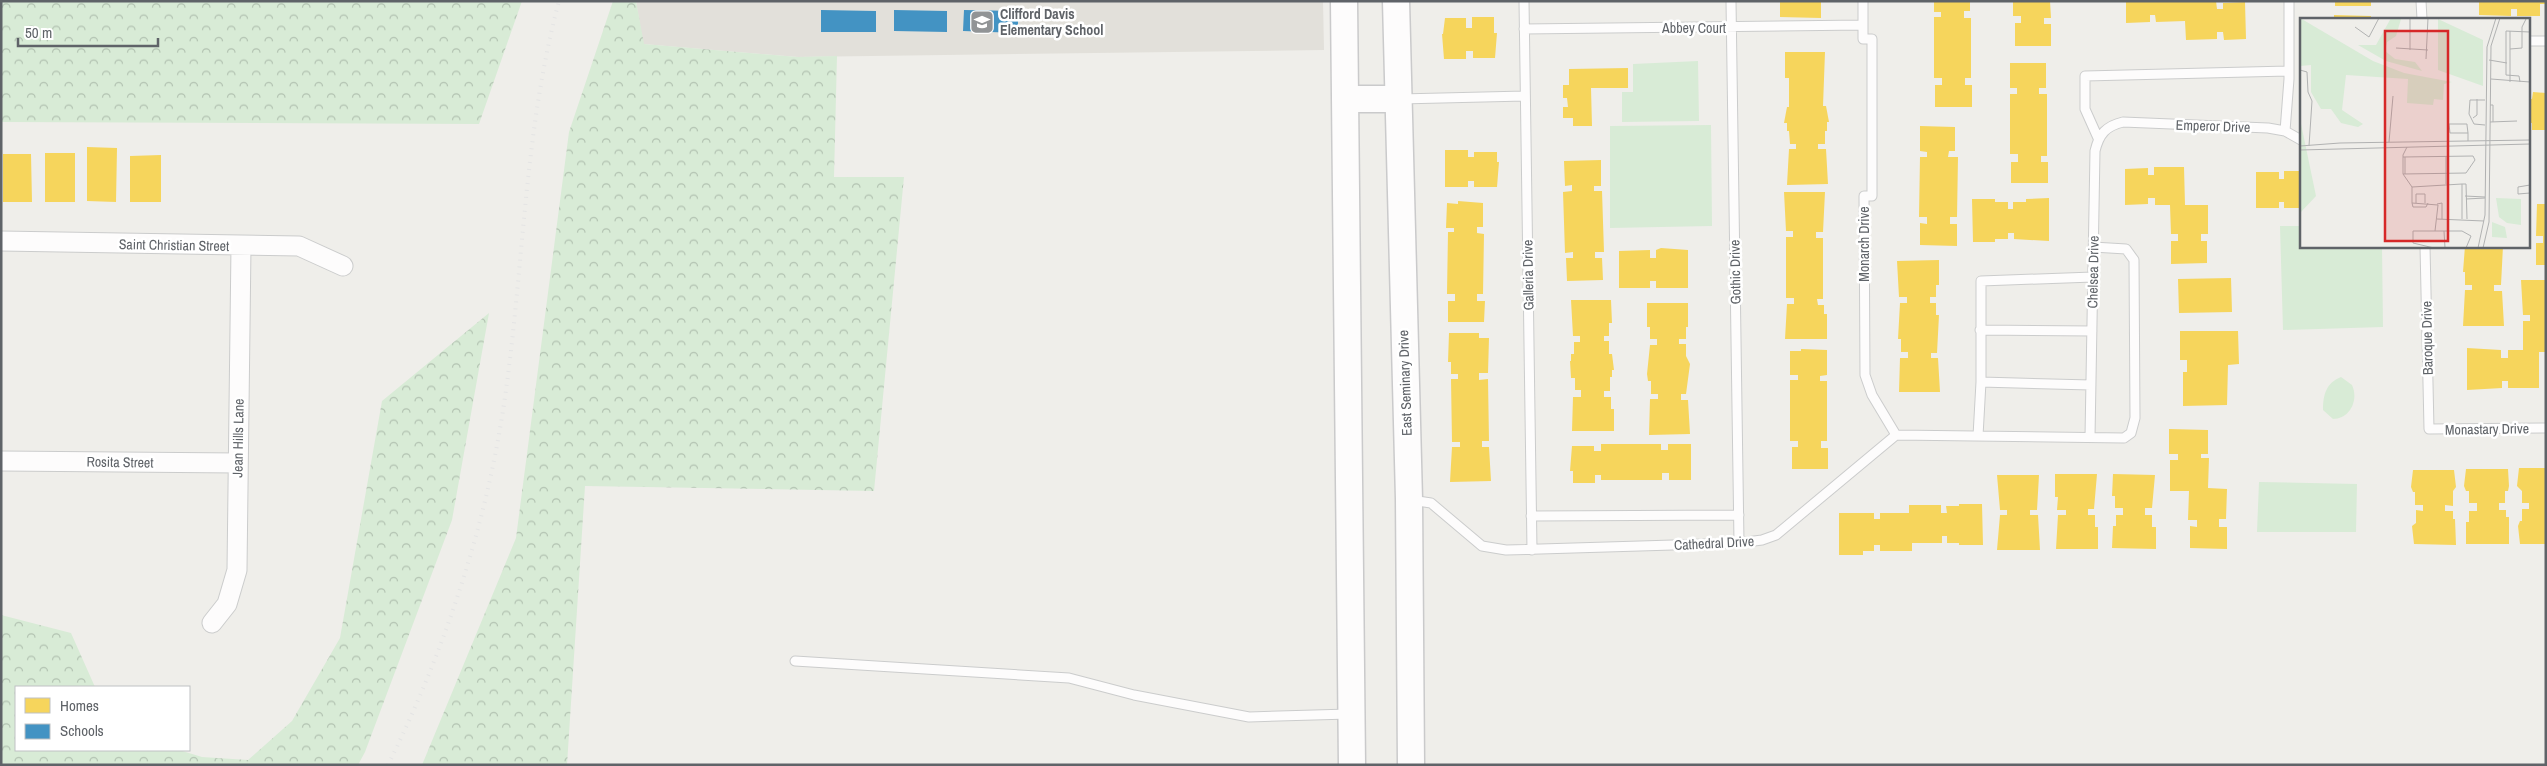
<svg xmlns="http://www.w3.org/2000/svg" width="2547" height="766" font-family="'Archivo Narrow',sans-serif">
<style>
.education{fill:#e2e0da}
.forest{fill:url(#forest-crowns)}
.park{fill:#d8ebd6}
.homes{fill:#f6d55c}
.schools{fill:#4393c3}
.lines{fill:none;stroke-linecap:round;stroke-linejoin:round}
.lane-casing{stroke:#cbcccc;stroke-width:11}
.street-casing{stroke:#cbcccc;stroke-width:21}
.secondary-casing{stroke:#cacacb;stroke-width:29}
.lane{stroke:#fdfcfc;stroke-width:9}
.street{stroke:#fdfcfc;stroke-width:19}
.secondary{stroke:#fdfcfc;stroke-width:26}
.rail{stroke:#e4e4e4;stroke-width:4;stroke-dasharray:1 6;stroke-linecap:butt}
.labels{text-anchor:middle;dominant-baseline:central;stroke-width:5;stroke-linejoin:round;paint-order:stroke}
.poi-label{font-size:14px;font-weight:bold;fill:#5f6368;stroke:#fff;text-anchor:start}
.street-label{font-size:14px;fill:#5f6368;stroke:#fff}
.inset-road{fill:none;stroke:#b1b2b2;stroke-width:1}
.view{fill:#d62828;fill-opacity:0.15;stroke:#d62828;stroke-width:2.5}
.inset-edge{fill:none;stroke:#5f6368;stroke-width:2.5}
</style>
<defs>
<pattern id="forest-crowns" width="20" height="18" patternUnits="userSpaceOnUse" patternTransform="scale(1.25)"><rect width="20" height="18" fill="#d8ebd6"/><path d="M2 6a3 3 0 1 1 6 0M12 15a3 3 0 1 1 6 0" fill="none" stroke="#b2c2b1"/></pattern>
</defs>
<rect width="100%" height="100%" fill="#efeeea"/>
<path class="education" d="M636 1H1323L1324 50 798 57 643 44Z"/>
<path class="forest" d="M1 1H522L479 124 1 122Z
M613 1H636L644 44 798 57 837 56 834 177H904L874 491 585 486 567 765H422L516 538 569 132Z
M489 313 452 520 365 752 358 765H1V615L71 633 95 687H16V750H179L202 757 248 760 292 721 340 638 382 401Z"/>
<path class="park" d="M1698 61 1699 121 1622 122V92H1633V64Z
M1711 125 1712 226 1610 228V126Z
M2280 226H2301V246H2382L2383 327 2283 330Z
M2341 377 2352 385C2359 400 2350 419 2333 419L2323 410C2323 395 2326 383 2341 377Z
M2259 482 2357 484 2356 532H2257Z"/>
<path class="homes" d="M1780 1H1821V18L1780 17Z
M1934 1H1970V11H1964V18H1971V78H1965V85H1972V107H1935V85H1942V78H1934V17H1941V12H1934Z
M2013 1H2050L2051 18H2044V24H2051V46H2015V23H2021V16H2013Z
M2126 1H2216L2217 9H2223V3L2245 2 2246 39 2224 40 2223 32H2217V39L2186 40 2185 21 2156 22 2155 15H2150V22L2126 23Z
M2335 1H2371V6H2335Z
M2479 1H2546V4H2540V16H2517V9H2511V16L2479 15Z
M2334 15 2371 16V19H2334Z
M1472 17H1494V33H1497L1495 58H1473V51H1466V59H1444L1442 34H1443L1445 18H1466V28H1472Z
M1785 52H1825L1823 106H1826L1829 122H1827V131H1825V144H1818V149H1826L1828 184 1787 185 1789 149H1796V144H1790L1789 131H1787V123H1784L1787 107H1789V78H1785Z
M2010 63H2046V88H2039V94H2047V156H2041V162H2048V183H2011V162H2018V154H2010V94H2017V88H2010Z
M1628 68V88H1591L1592 126H1573V118H1563V107H1568L1567 98H1563V85H1569V69Z
M2533 92 2546 93V130H2532V123H2528V99H2532Z
M1920 126 1955 127V151H1949L1948 157H1958L1957 217H1950V224H1957V246L1920 245V223L1927 224V217H1919L1920 157H1927V152L1920 151Z
M87 147 117 148 116 202 87 201Z
M1445 150H1468V157H1474V152H1497V162H1499L1497 187H1474V181H1468V187H1445Z
M45 153H75V202H45Z
M3 154H31L32 202H3Z
M161 155V202H130V156Z
M1601 160V186H1594V191H1602L1604 252H1595V258H1602L1603 280 1567 281 1566 258H1573V252L1565 253 1563 192 1572 191V185L1565 186 1564 161Z
M2154 167H2184L2185 205H2208V234H2201V241H2207V263L2171 264V241H2178V234H2171L2170 205H2155V198H2148V204L2125 205V169L2148 168V175H2154Z
M2284 171H2301V208H2284V202H2279V208H2256V172H2279V179H2284Z
M1784 192H1825L1823 232H1816V238H1823V299H1817L1818 305H1824V314H1827V339H1785L1787 304H1794V298H1786V237H1793V231H1786Z
M2049 198V241L2014 239V233H2008V239H1995V242H1973L1972 199H1995V202H2008V209H2013V202H2026V199Z
M1458 201 1483 203V227H1477V233L1484 234 1483 294H1477V301H1485L1484 322H1448V301H1455V294H1447L1448 232H1454V228H1446L1447 203 1458 204Z
M2537 204H2546V265H2536V243H2543V236H2536Z
M2465 246H2503L2501 285H2494V291H2502L2504 326H2463L2465 290H2472V285H2465V272H2463Z
M1661 248 1688 250V288H1656V281H1650V288H1619V251L1650 250V258H1656V250Z
M1939 260V285H1936V297H1930V303H1936V315H1939L1937 353H1931V358H1938L1940 392H1899L1900 358H1908V352H1901V339H1898L1900 303H1907V297H1899L1897 261Z
M2231 278 2232 312 2179 313 2178 279Z
M2521 280H2546V352H2539V388H2508V381H2502V388L2467 390V348L2501 350V358H2508V350H2523V321H2530V315H2523Z
M1571 300H1611L1612 323H1609V336H1604V341H1609V354H1612L1614 370H1612V377H1610V391H1604V397H1611V409H1614V431H1572L1573 397H1581V390H1575V378H1571L1570 361H1571V354H1574V342H1580V336H1573Z
M1647 303H1688V327H1686V339H1679V344H1686V356L1690 364 1686 394H1681V400H1688L1690 434 1649 435 1650 399H1658V394H1651V381H1648L1647 374 1650 345H1657V339H1650V327H1647Z
M2180 331H2238L2239 364 2228 365 2227 405 2183 406V372H2187V360H2180Z
M1449 333H1479V338H1489L1488 373H1479V380L1488 379 1489 441H1482V447H1489L1491 481 1450 482 1452 447H1460V442H1452L1451 379H1458V374H1451V362H1448Z
M1801 349 1827 350V375L1820 376V381H1827V441H1821V448H1828V469H1792V447H1798V441H1790V380H1798V375H1790V351H1801Z
M2169 429 2208 430V454H2201V458H2209L2208 488 2227 489 2226 519H2219V527H2227V549L2190 548V526L2197 527V520H2188L2189 491H2170V460H2178V454H2169Z
M1601 444H1661V450H1668V444H1691V480H1669V473H1662V480H1601V475H1595V483H1573V471H1570L1572 446H1594V451H1601Z
M2519 468H2546V544H2520L2518 526 2520 521H2522V509H2529V503H2522V491L2517 486Z
M2466 469H2508L2509 486 2508 491H2505V503H2499V510H2506V517H2509V544H2466V522H2469V511H2477V503H2469V491H2466L2464 486Z
M2413 470H2454L2456 487 2453 491V506L2445 505V511H2453V519H2455L2456 545 2414 544 2412 526 2416 523V510L2423 511V505H2415V492H2413L2411 487Z
M2055 474H2097L2094 509H2088V515H2095V527H2098V549H2056L2058 515H2066V510H2057L2058 497H2055Z
M2113 474 2155 475 2152 508H2145V515H2152V527H2156V549L2112 548 2113 526H2116V515H2123V508H2115V496H2112Z
M1997 475H2039L2037 510H2030V515H2038L2040 550H1997L2000 515H2007V510H2000Z
M1959 504H1982L1983 545H1959V543H1947V536H1942V543H1912V551H1880V545H1874V551H1863V555H1839V513H1874V519H1880V513H1909V505H1941V513H1947L1946 506H1959Z"/>
<path class="schools" d="M821 10 876 11V32H821Z
M894 10 947 11V32L894 31Z
M964 10 1018 11V33L963 31Z"/>
<g class="lines">
<g class="lane-casing">
<path id="lane" d="M1524 1 1532 550
M1731 1 1739 543
M1863 1V39H1872V196H1864L1865 375 1872 395 1896 435
M2421 1 2422 19
M1524 29 1863 25
M2528 41H2546
M1400 99 1525 96
M2285 131 2289 79V1
M2098 138 2085 109V76L2289 71
M2425 246 2429 429 2546 428
M1980 330 2092 331
M2091 385 1981 382V281L2093 277
M1978 436 1981 382
M2090 437 2095 151C2099 134 2106 126 2123 122L2268 128 2285 131 2301 140
M1411 500 1431 503 1482 546 1506 550 1739 543 1762 540 1776 535 1896 435 2124 438 2131 433 2135 418 2134 260 2126 249 2093 247
M1531 516 1739 515
M795 661 1069 678 1134 695 1249 717 1349 714"/>
</g>
<g class="street-casing">
<path id="street" d="M1 241 299 246 343 266
M1 461 238 463
M212 623 227 604 237 570 241 246"/>
</g>
<g class="secondary-casing">
<path id="secondary" d="M1344 1 1352 765
M1396 1 1409 499 1411 765
M1345 99H1397"/>
</g>
<use href="#lane" class="lane"/>
<use href="#street" class="street"/>
<use href="#secondary" class="secondary"/>
<path class="rail" d="M388 765C445 650 487 524 505 397 524 265 524 131 559 1"/>
</g>
<defs>
<g id="school-square" transform="scale(1.25)"><rect x="-9" y="-9" width="18" height="18" rx="4" fill="#919496" stroke="#fff"/><path d="M0-5L7-2L0 1L-7-2ZM-4 1L0 2.5L4 1V4Q0 6-4 4Z" fill="#fff"/></g>
</defs>
<g fill-rule="evenodd">
<use href="#school-square" x="982" y="22"/>
</g>
<g class="labels">
<g class="poi-label">
<text x="1000" y="14">Clifford Davis<tspan x="1000" dy="16">Elementary School</tspan></text>
</g>
<g class="street-label">
<text x="1694" y="28">Abbey Court</text>
<text transform="translate(2213 126) rotate(2)">Emperor Drive</text>
<text transform="translate(1864 244) rotate(-90)">Monarch Drive</text>
<text transform="translate(174 245) rotate(1)">Saint Christian Street</text>
<text transform="translate(1735 272) rotate(-91)">Gothic Drive</text>
<text transform="translate(2093 272) rotate(-89)">Chelsea Drive</text>
<text transform="translate(1528 275) rotate(-91)">Galleria Drive</text>
<text transform="translate(2427 338) rotate(-91)">Baroque Drive</text>
<text transform="translate(1405 383) rotate(-92)">East Seminary Drive</text>
<text transform="translate(2487 429) rotate(-1)">Monastary Drive</text>
<text transform="translate(238 438) rotate(-89)">Jean Hills Lane</text>
<text transform="translate(120 462) rotate(1)">Rosita Street</text>
<text transform="translate(1714 543) rotate(-3)">Cathedral Drive</text>
</g>
</g>
<g transform="translate(2300 18)">
<rect width="230" height="230" fill="#efeeea"/>
<path d="M0 0 73 43 104 55 152 64 144 66 143 82 134 81 133 87 107 85 108 61 46 57 42 92 63 106 58 109 41 105 31 91H21L11 74V47L0 48ZM91 0 101 1 96 18 87 24 85 33 95 41 115 44 122 53 86 43 58 27H76ZM138 1 183 22V68L138 52Z" fill="#d8ebd6"/>
<path d="M0 101 16 178 0 195ZM196 180 221 181V207L207 205 199 199ZM192 204 205 209 207 220 192 219Z" fill="#d8ebd6"/>
<path class="inset-road" d="M55 9 69 19 79 0M96 30 128 32M210 31 222 30V9L226 1M110 32V0M126 41 128 0M189 42 207 45M0 52 7 54 8 74 12 83 9 128M191 61 230 64M210 64V13M220 64 219 58 206 57V13L230 14M185 82H170L169 96 174 106 185 107M190 87H193V104M173 100 177 97V81M190 104 217 103M168 115H150L149 106H167V107L168 115V123M89 124 93 78M0 128 40 125 230 122M107 129 103 137V156L112 169V185M0 132 230 126M146 138V166M103 139 173 138 175 142 166 155 103 156M105 139V156M162 166H166L167 201M162 166V201M230 167 218 169V176L230 175M112 169 162 166M165 178 185 179M166 181 185 180M112 185 138 187 135 213M112 185 113 189H126L128 185M116 185V176H125V185M137 186 142 185V201M137 201 184 203M144 213 145 230M134 230 113 225V213H162L171 218 166 230M178 230 185 197 187 29 196 0M183 230 189 204 191 28 200 0"/>
<path class="view" d="M85 13H148V223H85Z"/>
<rect width="230" height="230" class="inset-edge"/>
</g>
<rect width="2547" height="766" fill="none" stroke="#5f6368" stroke-width="5"/>
<rect x="15" y="686" width="175" height="65" fill="#ffffff" stroke="#bfc1c3"/>
<rect x="25" y="698" width="25" height="15" fill="#f6d55c" stroke="#bfc1c3"/>
<text x="60" y="711" font-size="15" fill="#5f6368">Homes</text>
<rect x="25" y="724" width="25" height="15" fill="#4393c3" stroke="#bfc1c3"/>
<text x="60" y="736" font-size="15" fill="#5f6368">Schools</text>
<path d="M18 38v8h140v-8" fill="none" stroke="#5f6368" stroke-width="2.5"/>
<text x="25" y="38" font-size="15" fill="#5f6368" stroke="#ffffff" stroke-width="4" paint-order="stroke">50 m</text>
</svg>
